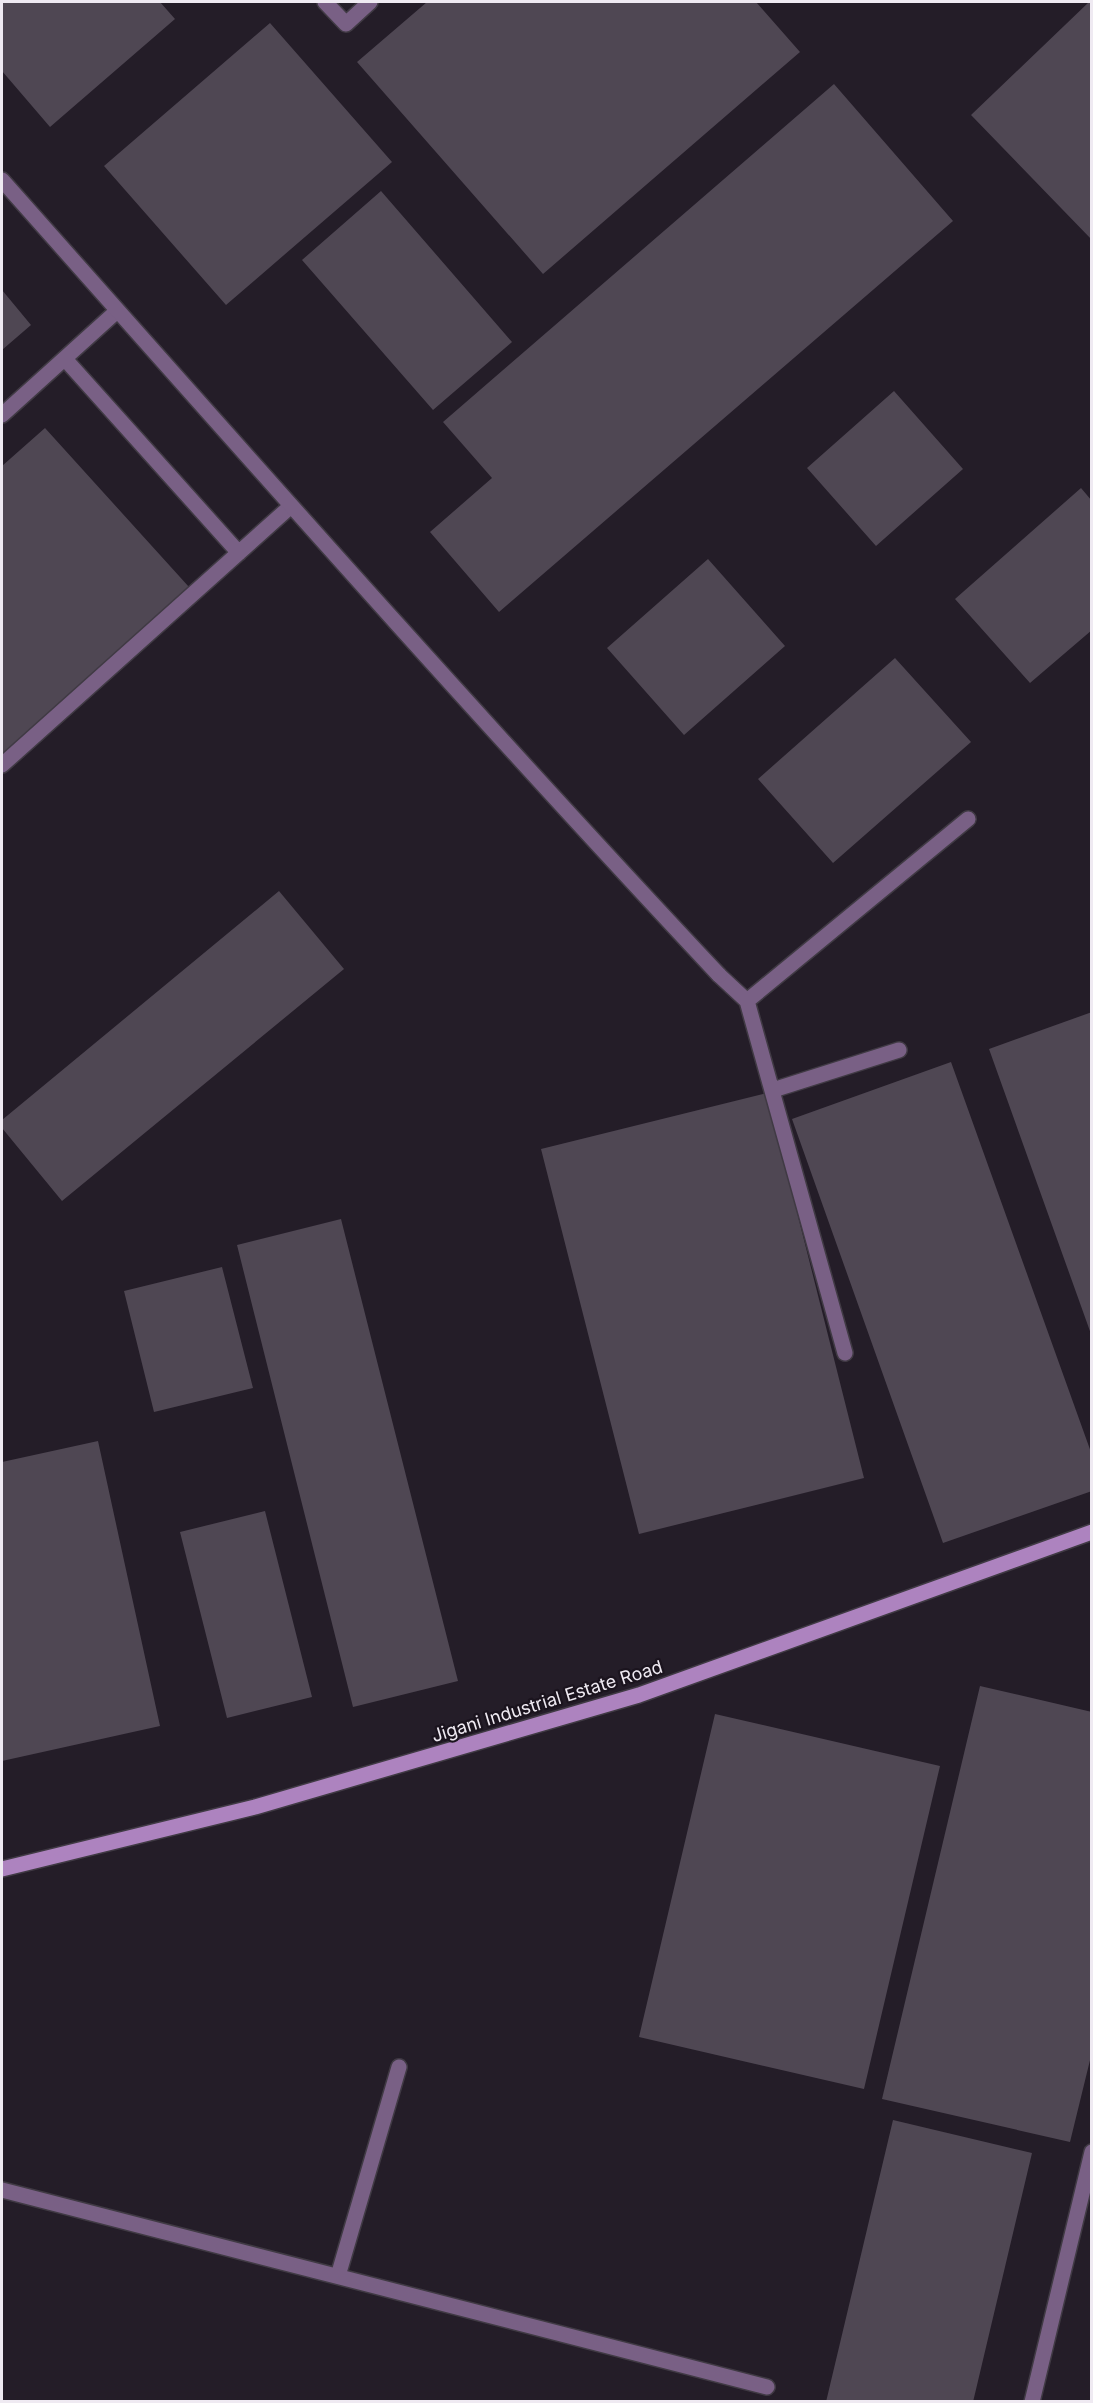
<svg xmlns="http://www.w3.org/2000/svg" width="1093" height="2403" font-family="Inter,sans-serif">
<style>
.building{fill:#4f4753}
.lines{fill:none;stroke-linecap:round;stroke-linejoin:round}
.service-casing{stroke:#403a44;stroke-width:18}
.minor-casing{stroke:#403a44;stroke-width:18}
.secondary-casing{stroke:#403a44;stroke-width:18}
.service{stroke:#796085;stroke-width:15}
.minor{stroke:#796085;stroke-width:15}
.secondary{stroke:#ad83bf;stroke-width:15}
.labels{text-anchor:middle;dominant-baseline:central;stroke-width:4.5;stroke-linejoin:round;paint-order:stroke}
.street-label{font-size:18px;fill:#efeaf2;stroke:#1b141e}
</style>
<rect width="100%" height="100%" fill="#241d28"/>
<path class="building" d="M2 2H160L175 19 50 127 2 71Z
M427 2H756L800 52 543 274 357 62Z
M1089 2H1092V240L971 115Z
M270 23 392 162 226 305 104 166Z
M834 84 953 221 499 612 430 532 492 478 443 422Z
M381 191 512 342 433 410 302 260Z
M2 290 31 325 2 350Z
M894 391 963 469 876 546 807 468Z
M45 428 189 587 2 755V466Z
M1081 488 1092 501V630L1030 683 955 599Z
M708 559 785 646 684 735 607 648Z
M895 658 971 742 833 863 758 779Z
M279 891 344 969 62 1201 2 1128V1120Z
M1092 1012V1334H1091L989 1049Z
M951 1062 1092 1455V1491L943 1543 792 1119Z
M767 1093 864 1478 639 1534 541 1149Z
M341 1219 458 1681 353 1707 237 1245Z
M222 1267 253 1388 154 1412 124 1291Z
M98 1441 160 1726 2 1761V1462Z
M265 1511 312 1697 227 1718 180 1532Z
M980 1686 1092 1712V2052L1070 2142 882 2099Z
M715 1714 940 1766 864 2089 639 2037Z
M893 2120 1032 2153 973 2402H826Z"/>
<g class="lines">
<g class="service-casing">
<path id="service" d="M325 2 346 24 370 2
M65 359 239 553
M2 415 117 311
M2 765 291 506
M719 975 747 1001 968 819
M747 1001 845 1353
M773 1090 899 1050"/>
</g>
<g class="minor-casing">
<path id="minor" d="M2 180C239 447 475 715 719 975
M2 2190 767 2387
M338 2276 399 2067
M1032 2402 1092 2152"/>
</g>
<g class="secondary-casing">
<path id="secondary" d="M2 1869 255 1807 639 1695 1092 1532"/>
</g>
<use href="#service" class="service"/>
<use href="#minor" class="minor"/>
<use href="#secondary" class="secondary"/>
</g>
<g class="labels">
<g class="street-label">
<text transform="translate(547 1701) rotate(-17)">Jigani Industrial Estate Road</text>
</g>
</g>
<rect width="1093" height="2403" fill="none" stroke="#efeaf2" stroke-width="6"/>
</svg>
